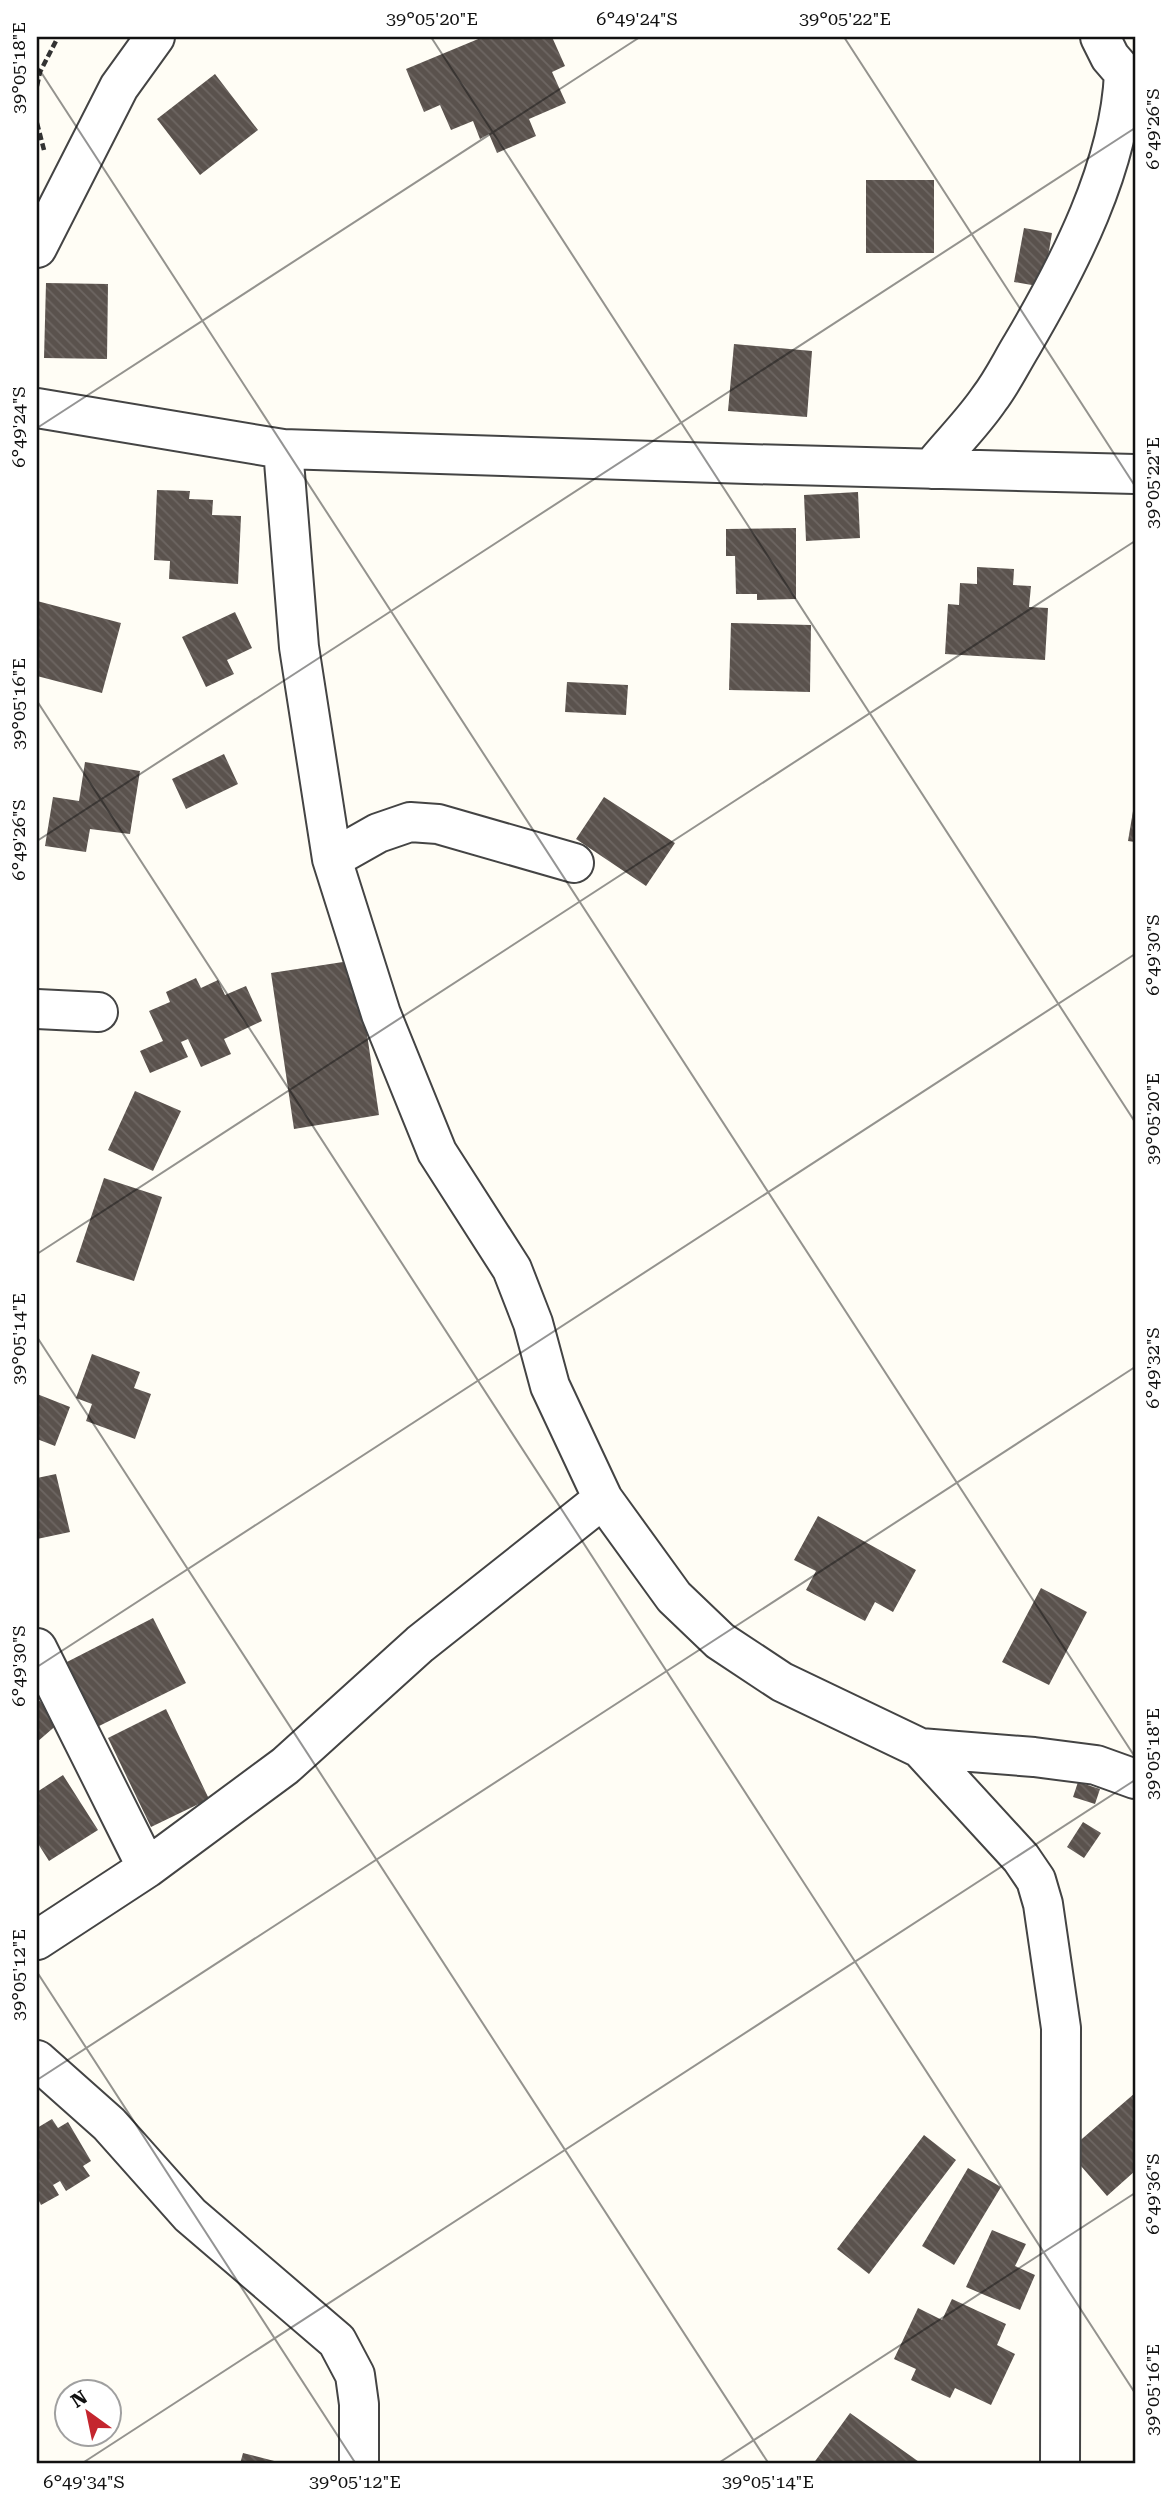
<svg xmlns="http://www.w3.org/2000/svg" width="1172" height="2501" font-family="'Roboto Serif',serif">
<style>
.building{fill:url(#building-back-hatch)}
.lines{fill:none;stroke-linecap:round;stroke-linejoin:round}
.minor-casing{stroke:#444;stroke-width:42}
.path{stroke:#333;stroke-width:4.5;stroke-dasharray:7 3.5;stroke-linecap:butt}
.minor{stroke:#fff;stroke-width:38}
.ticks{fill:none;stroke:#111;stroke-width:2;stroke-opacity:0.45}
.neatline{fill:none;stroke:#111;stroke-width:2.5}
.ticks-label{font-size:18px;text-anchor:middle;fill:#111}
</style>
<defs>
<pattern id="building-back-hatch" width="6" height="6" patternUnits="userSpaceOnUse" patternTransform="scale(1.75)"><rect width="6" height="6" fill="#5a524d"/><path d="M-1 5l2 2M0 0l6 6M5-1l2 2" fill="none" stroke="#6d6662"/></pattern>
</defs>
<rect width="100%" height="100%" fill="#fffdf5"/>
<path class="building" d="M483 37H552L565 66 552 72 566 103 529 119 536 136 497 153 489 134 480 139 473 121 451 130 440 105 424 112 406 69Z
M215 74 258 130 200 175 157 119Z
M866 180H934V253H866Z
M1024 228 1052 233 1043 287 1014 282Z
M46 283 108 284 107 359 44 358Z
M734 344 812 351 807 417 728 411Z
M157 490 190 491 189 499 213 500 212 515 241 516 238 584 169 579 170 561 154 560Z
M858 492 860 538 806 541 804 495Z
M796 528V599L757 600V594H736L735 556H726V529Z
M977 567 1014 569 1013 585 1031 586 1029 607 1048 608 1045 660 945 654 948 604 959 605 960 583 977 584Z
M37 601 121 623 102 693 37 676Z
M235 612 252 648 227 660 234 674 206 687 182 637Z
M731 623 811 625 810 692 729 690Z
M567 682 628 685 626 715 565 712Z
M224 754 238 784 186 809 172 779Z
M85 762 140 771 130 834 90 829 86 852 45 846 53 797 79 801Z
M604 797 675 843 646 886 576 839Z
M1134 805H1135V842L1128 841Z
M356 960 379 1115 294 1129 271 973Z
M196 978 201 988 218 980 225 995 246 986 262 1021 224 1039 231 1054 201 1067 188 1039 181 1042 188 1057 150 1073 140 1051 163 1041 149 1011 170 1002 166 992Z
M135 1091 181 1111 153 1171 108 1150Z
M104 1178 162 1197 134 1281 76 1262Z
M92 1354 140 1372 134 1388 151 1394 135 1439 86 1421 92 1404 76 1398Z
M37 1394 70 1407 55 1446 37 1439Z
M56 1474 70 1532 37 1539V1478Z
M818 1516 916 1570 893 1612 875 1602 865 1621 806 1590 816 1571 794 1560Z
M1041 1588 1087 1612 1049 1685 1002 1662Z
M153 1618 186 1683 95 1728 63 1664Z
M37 1698 59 1723 37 1742Z
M166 1709 209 1799 151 1827 108 1738Z
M63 1775 98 1830 49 1861 37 1842V1792Z
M1078 1782 1100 1789 1095 1804 1073 1797Z
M1083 1822 1101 1833 1084 1858 1067 1847Z
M1135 2093V2171L1107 2196 1068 2151Z
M52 2119 58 2128 68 2122 91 2161 83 2166 90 2176 66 2191 60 2181 53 2185 59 2195 41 2205 37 2197V2128Z
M924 2135 956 2160 869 2274 837 2249Z
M968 2168 1001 2187 954 2265 922 2246Z
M992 2230 1026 2244 1015 2266 1035 2275 1020 2310 966 2287Z
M952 2299 1006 2324 997 2345 1015 2354 991 2405 955 2388 950 2398 911 2380 916 2369 894 2359 918 2308 942 2320Z
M850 2413 922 2464H813Z
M243 2453 282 2463V2464H240Z"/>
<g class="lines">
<g class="minor-casing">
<path id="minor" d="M1100 37 1110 57 1135 86
M37 248 119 87 155 37
M37 408 283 449 748 464 1135 474
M283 449 299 647 332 859 381 1014 437 1152 512 1269 533 1323 550 1386 603 1499 674 1597 720 1641 782 1682 920 1748 1034 1757 1096 1765 1135 1779
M931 469C950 445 972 424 989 399 1002 382 1011 363 1022 345 1069 265 1120 167 1124 73
M332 859 378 833 410 822 438 824 574 863
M37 1009 98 1012
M37 1648 147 1868
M920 1748 1021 1858 1036 1880 1043 1904 1061 2028 1060 2464
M37 1940 147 1868 285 1766 420 1644 603 1499
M37 2060 109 2124 190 2215 337 2341 355 2375 359 2404V2464"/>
</g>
<path class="path" d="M37 86 40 72 58 37
M37 123 44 150"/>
<use href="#minor" class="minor"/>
</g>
<path class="ticks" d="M431 37 1135 1122M844 37 1135 486M37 66 1135 1757M37 428 640 37M37 701 1135 2393M37 841 1135 128M37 1254 1135 541M37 1337 769 2464M37 1667 1135 954M37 1972 356 2464M37 2080 1135 1367M81 2464 1135 1780M717 2464 1135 2193"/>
<rect width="1172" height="2501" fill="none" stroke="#ffffff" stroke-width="77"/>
<g transform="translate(88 2413) rotate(327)"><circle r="33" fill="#ffffff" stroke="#a0a0a0" stroke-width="2"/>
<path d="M0-5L12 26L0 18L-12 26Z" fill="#c4262e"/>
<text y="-10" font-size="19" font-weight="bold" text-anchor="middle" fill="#111111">N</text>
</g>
<rect x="38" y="38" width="1096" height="2424" class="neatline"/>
<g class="ticks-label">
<text x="432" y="25">39°05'20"E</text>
<text x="637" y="25">6°49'24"S</text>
<text x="845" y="25">39°05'22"E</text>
<text transform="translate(19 68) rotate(-90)" y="6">39°05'18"E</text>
<text transform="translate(1153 129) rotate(-90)" y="6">6°49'26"S</text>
<text transform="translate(19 427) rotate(-90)" y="6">6°49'24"S</text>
<text transform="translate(1153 483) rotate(-90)" y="6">39°05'22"E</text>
<text transform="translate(19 704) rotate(-90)" y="6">39°05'16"E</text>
<text transform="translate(19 840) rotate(-90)" y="6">6°49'26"S</text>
<text transform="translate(1153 955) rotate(-90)" y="6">6°49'30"S</text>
<text transform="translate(1153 1119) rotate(-90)" y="6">39°05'20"E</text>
<text transform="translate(19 1339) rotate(-90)" y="6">39°05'14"E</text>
<text transform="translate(1153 1368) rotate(-90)" y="6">6°49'32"S</text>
<text transform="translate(19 1666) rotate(-90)" y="6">6°49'30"S</text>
<text transform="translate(1153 1754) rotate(-90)" y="6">39°05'18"E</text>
<text transform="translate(19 1975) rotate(-90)" y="6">39°05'12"E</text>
<text transform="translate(1153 2194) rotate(-90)" y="6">6°49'36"S</text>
<text transform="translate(1153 2390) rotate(-90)" y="6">39°05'16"E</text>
<text x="84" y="2488">6°49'34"S</text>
<text x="355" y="2488">39°05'12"E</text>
<text x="768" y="2488">39°05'14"E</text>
</g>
</svg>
